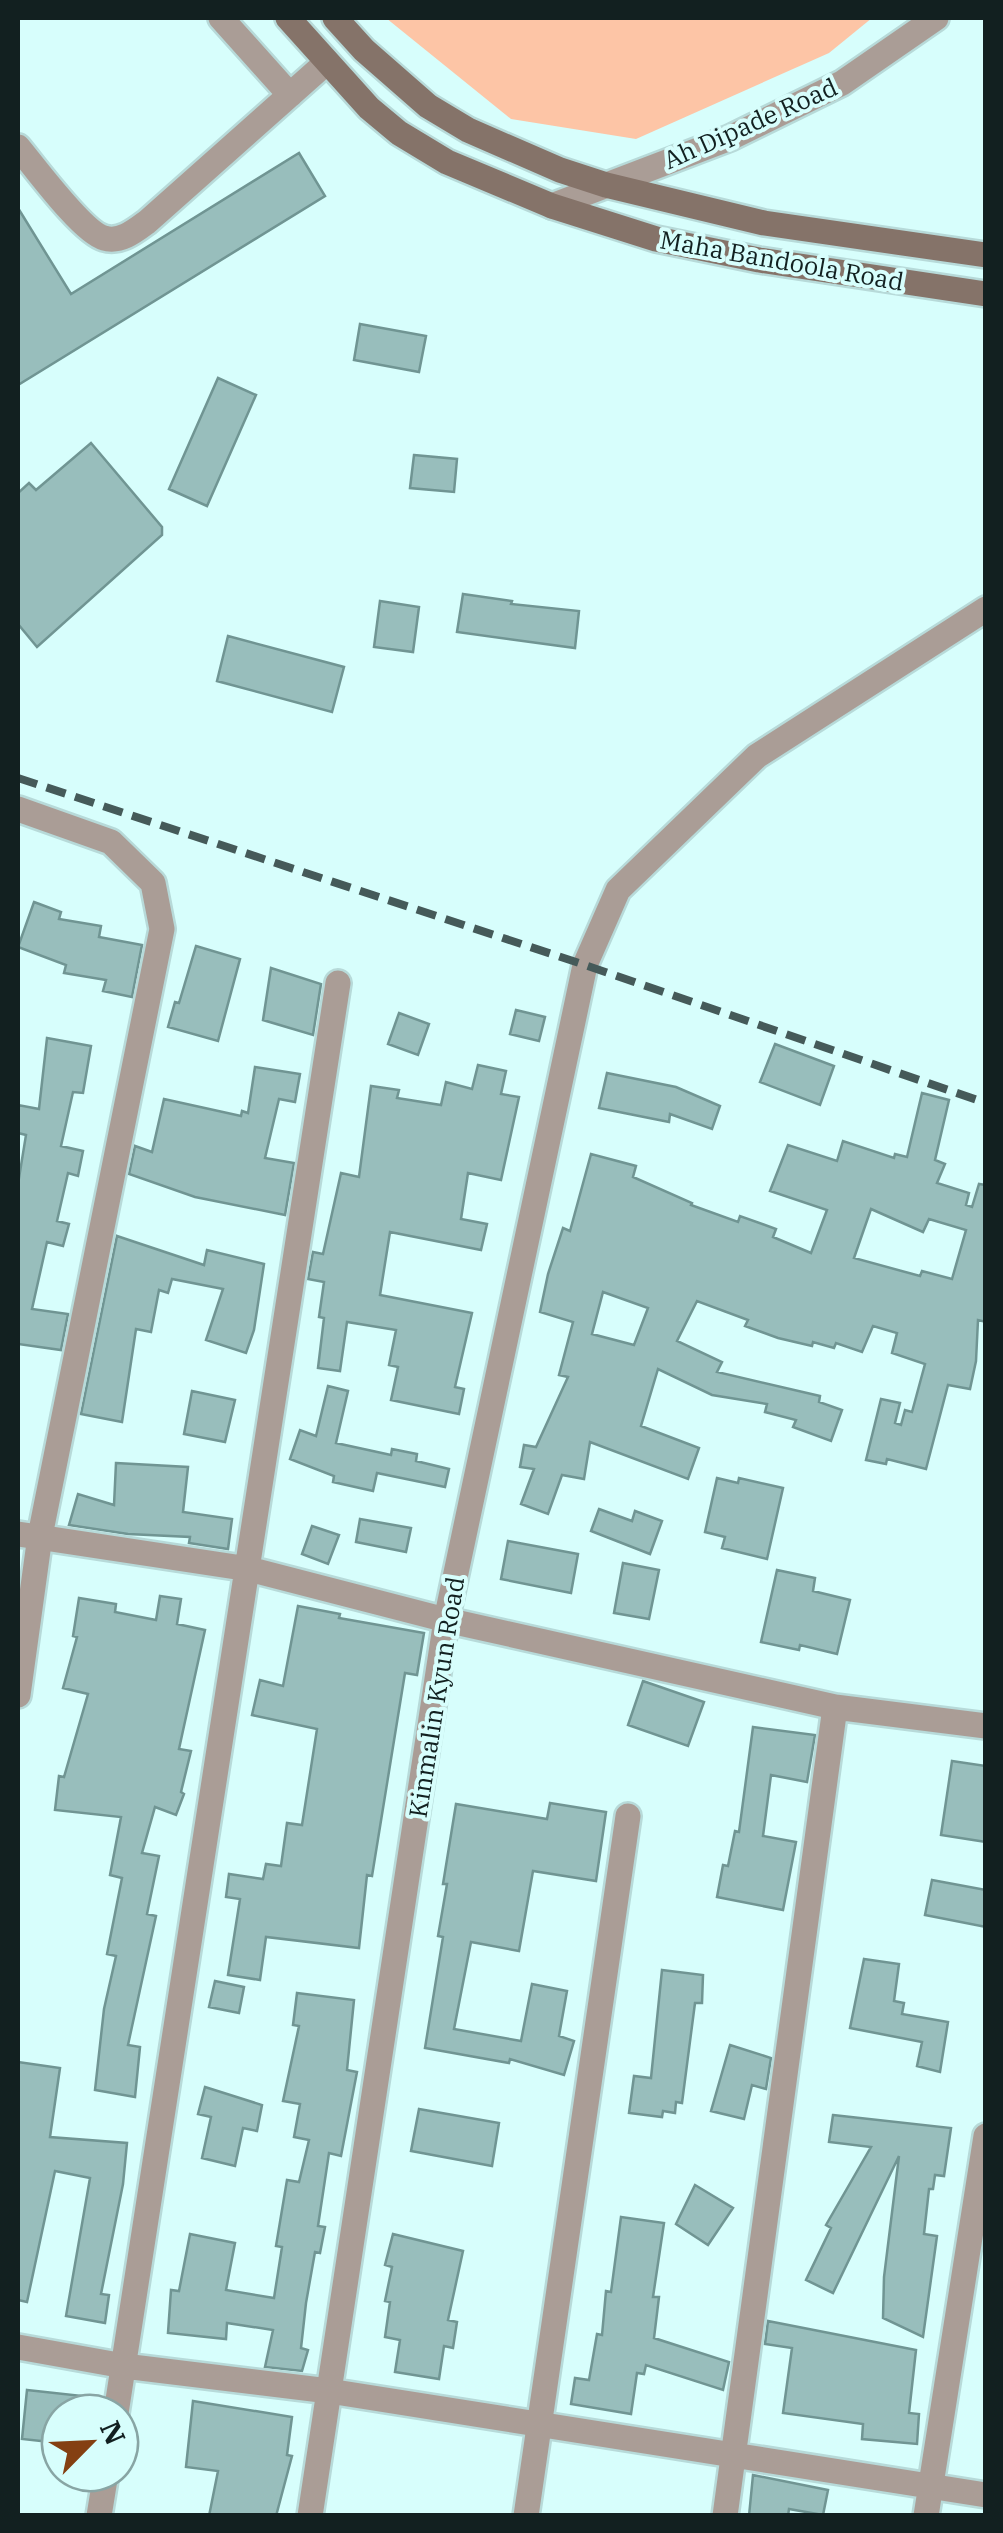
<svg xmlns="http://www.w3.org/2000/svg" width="1003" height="2533" font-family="'IBM Plex Serif',serif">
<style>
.green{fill:#fdc5a6}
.building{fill:#98bebc;stroke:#709593;stroke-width:2.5;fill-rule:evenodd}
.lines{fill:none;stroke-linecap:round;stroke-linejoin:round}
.street-casing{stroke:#b7dad9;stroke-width:30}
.secondary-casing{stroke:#b7dad9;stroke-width:30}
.street{stroke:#aa9d96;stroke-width:25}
.secondary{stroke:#857369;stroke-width:25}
.rail{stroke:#455a59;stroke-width:8;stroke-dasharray:20 10;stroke-linecap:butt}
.labels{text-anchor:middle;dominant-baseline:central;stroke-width:8;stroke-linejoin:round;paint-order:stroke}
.street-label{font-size:25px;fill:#122020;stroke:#d7fefc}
</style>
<rect width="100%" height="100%" fill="#d7fefc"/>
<path class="green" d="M386 18H872L829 53 636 139 511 119Z"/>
<path class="building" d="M299 153 325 196 18 385V208L71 294Z
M360 324 426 336 419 372 354 360Z
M218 378 256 395 207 506 169 489Z
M91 443 162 527V535L37 647 18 624V493L29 483 36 490Z
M414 455 457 459 454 492 410 488Z
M463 594 512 601 511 604 579 611 575 648 457 632Z
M380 601 419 607 413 652 374 647Z
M228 636 344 667 332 712 217 681Z
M34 902 61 912 59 919 101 926 99 937 142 945 132 997 103 991 106 980 64 973 66 965 18 947Z
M196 946 240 959 218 1041 168 1027 175 1002 179 1003Z
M271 968 321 984 313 1035 263 1020Z
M516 1010 545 1017 539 1041 510 1034Z
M399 1013 429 1024 418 1055 388 1044Z
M47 1038 91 1046 83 1093 73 1092 61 1146 83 1151 78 1176 68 1173 57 1221 69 1224 63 1246 47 1242 32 1309 68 1314 61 1350 18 1344V1184L26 1135 18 1133V1105L39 1109Z
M775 1044 834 1066 820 1105 760 1082Z
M478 1065 506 1071 501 1094 519 1097 501 1180 468 1173 461 1219 487 1224 481 1250 390 1232 380 1295 472 1313 455 1387 464 1389 459 1414 391 1400 398 1367 389 1365 396 1330 347 1322 340 1371 318 1368 324 1318 319 1317 324 1282 308 1279 313 1252 323 1254 341 1173 359 1177 371 1086 399 1090 397 1098 441 1105 446 1082 472 1089Z
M255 1067 300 1074 295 1102 279 1099 265 1158 294 1163 285 1215 195 1197 129 1174 135 1146 152 1152 164 1099 241 1116 242 1111 248 1113Z
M607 1073 676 1087 720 1106 712 1129 670 1114 669 1122 599 1108Z
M922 1093 949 1100 935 1160 945 1164 937 1183 969 1193 966 1205 972 1207 979 1184 986 1185V1322L978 1320 976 1361 970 1389 948 1385 926 1469 887 1459 886 1464 866 1460 881 1399 900 1403 895 1423 901 1425 905 1410 912 1412 925 1364 892 1353 897 1333 873 1326 862 1352 836 1343 834 1348 813 1342 812 1346 778 1338 745 1326 748 1320 697 1301 677 1341 722 1362 717 1372 820 1396 819 1402 842 1410 831 1441 793 1427 796 1420 765 1412 767 1404 712 1395 658 1369 641 1426 699 1448 688 1479 590 1442 584 1479 562 1475 548 1514 521 1504 534 1469 520 1467 524 1445 536 1447 568 1377 559 1375 573 1322 540 1312 548 1274 563 1228 570 1231 591 1154 636 1166 633 1177 692 1203 691 1205 738 1222 740 1216 776 1229 773 1237 811 1253 827 1210 770 1191 788 1145 837 1161 843 1141 894 1158 895 1154 907 1157ZM871 1209 923 1232 929 1219 966 1230 952 1279 922 1271 920 1276 854 1258ZM603 1292 648 1308 634 1345 592 1334Z
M117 1236 204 1265 207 1250 264 1264 254 1330 246 1353 206 1340 223 1289 172 1279 168 1293 159 1290 151 1332 136 1329 122 1422 81 1414Z
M328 1386 348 1391 336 1443 391 1455 392 1449 417 1454 416 1461 449 1469 445 1487 377 1473 373 1491 333 1482 334 1476 290 1459 300 1430 316 1436Z
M192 1391 235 1400 225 1442 184 1434Z
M116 1463 188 1467 183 1512 232 1519 228 1549 189 1543 190 1537 128 1534 69 1525 78 1494 114 1505Z
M717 1478 738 1483 739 1478 783 1488 767 1559 722 1548 725 1537 705 1532Z
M599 1509 632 1521 635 1511 662 1521 650 1554 591 1531Z
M360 1519 411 1528 406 1552 356 1542Z
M312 1526 339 1535 328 1564 302 1554Z
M508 1541 578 1554 571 1593 501 1579Z
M623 1563 659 1570 649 1619 614 1613Z
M777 1570 815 1578 813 1591 850 1600 837 1654 800 1645 799 1650 761 1642Z
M160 1596 181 1599 177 1624 205 1630 179 1749 191 1751 181 1792 184 1794 176 1815 155 1807 142 1853 159 1856 147 1914 156 1916 128 2045 140 2047 135 2097 95 2090 104 2009 116 1956 107 1954 122 1878 110 1875 121 1817 55 1810 59 1776 64 1777 88 1694 63 1688 77 1637 73 1636 79 1598 116 1604 115 1612 156 1620Z
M298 1606 340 1614 339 1618 424 1633 417 1675 405 1673 372 1876 367 1875 359 1948 266 1937 260 1980 228 1975 240 1899 226 1897 229 1874 263 1879 266 1864 281 1866 287 1823 302 1825 317 1729 252 1715 260 1680 283 1686Z
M643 1681 704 1702 688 1746 628 1725Z
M753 1727 815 1735 807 1782 771 1775 763 1836 796 1842 783 1910 717 1897 723 1865 728 1866 735 1831 739 1832Z
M952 1761 986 1766V1842L941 1835Z
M550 1803 606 1812 596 1881 533 1871 519 1951 471 1942 454 2029 521 2041 532 1984 567 1991 559 2036 574 2041 564 2075 510 2059 509 2063 425 2048 443 1937 438 1936 447 1884H443L456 1804 547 1819Z
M932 1880 986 1890V1927L925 1915Z
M864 1959 899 1964 894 2001 904 2003 902 2014 948 2022 940 2072 917 2066 922 2042 850 2028Z
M662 1970 703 1975 702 2003H695L682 2103 676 2102 675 2113 663 2111 662 2117 629 2113 634 2076 651 2078Z
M215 1981 244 1987 239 2013 209 2007Z
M297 1993 354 2000 347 2070 357 2072 341 2156 329 2153 318 2226 325 2227 320 2253 315 2252 306 2303 301 2348 308 2350 302 2371 265 2367 273 2330 227 2323 226 2339 168 2333 171 2290 179 2291 190 2234 235 2243 226 2290 274 2298 282 2247 276 2246 287 2180 299 2182 309 2140 294 2137 300 2104 283 2101 299 2026 293 2025Z
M730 2045 771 2058 766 2089 752 2085 744 2119 711 2111Z
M18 2062 60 2068 50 2137 127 2143 123 2184 101 2294 109 2295 105 2323 66 2316 90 2178 55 2171 27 2302 18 2300Z
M205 2087 262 2105 257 2131 243 2128 235 2166 202 2158 211 2117 198 2114Z
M419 2109 499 2123 492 2166 411 2151Z
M833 2115 951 2128 944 2176 935 2175 933 2189H929L924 2234 937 2236 923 2337 883 2318 884 2277 899 2156 833 2293 806 2280 831 2228 826 2225 871 2147 829 2142Z
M695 2185 733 2208 708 2245 676 2224Z
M621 2217 664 2223 653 2297H659L654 2338 729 2362 723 2390 646 2365 644 2374 637 2373 631 2414 571 2404 575 2378 589 2380 597 2334 602 2335 606 2291 611 2292Z
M393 2234 463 2251 448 2320 457 2322 453 2348 444 2346 439 2379 395 2372 400 2340 385 2337 390 2302 385 2301 392 2267 385 2265Z
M768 2321 916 2350 909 2413 919 2414 917 2444 862 2439 863 2424 783 2413 792 2348 765 2344Z
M27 2390 101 2398 100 2413H60V2443L22 2439Z
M193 2401 292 2417 287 2455 292 2456 276 2516H209L218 2471 186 2467Z
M753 2475 828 2490 823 2515 789 2509 788 2516H749Z"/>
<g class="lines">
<g class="street-casing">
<path id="street" d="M221 18 290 95
M18 147C34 166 82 232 104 238 120 243 135 231 147 222L327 62
M552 206 730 138 842 83 936 18
M18 809 111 842 153 883 162 929 40 1536 18 1695
M18 1534 249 1569 446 1620 835 1707 986 1726
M18 2347 124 2366 329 2391 986 2495
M116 2413 338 983
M99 2516 106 2473
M310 2516 446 1620 585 965 618 890 757 756 986 609
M526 2516 628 1816
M725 2516 835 1707
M926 2516 986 2136"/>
</g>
<g class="secondary-casing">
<path id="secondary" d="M288 18 369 108 399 133 447 162 552 206 656 239 759 260 986 294
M335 18 364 50 428 106 468 130 560 170 606 185 764 223 986 255"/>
</g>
<use href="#street" class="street"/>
<use href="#secondary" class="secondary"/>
<path class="rail" d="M18 778 585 965 986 1103"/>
</g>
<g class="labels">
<g class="street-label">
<text transform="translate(750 123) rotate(-24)">Ah Dipade Road</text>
<text transform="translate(782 260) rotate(10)">Maha Bandoola Road</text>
<text transform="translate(436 1697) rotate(-81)">Kinmalin Kyun Road</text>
</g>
</g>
<rect width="1003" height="2533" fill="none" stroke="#122020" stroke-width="40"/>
<g transform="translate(90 2443) rotate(66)"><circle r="48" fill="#d7fefc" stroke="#88a5a4" stroke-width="2.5"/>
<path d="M0-8L18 38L0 25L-18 38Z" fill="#844012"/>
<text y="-15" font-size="28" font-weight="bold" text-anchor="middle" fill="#122020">N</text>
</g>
</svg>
